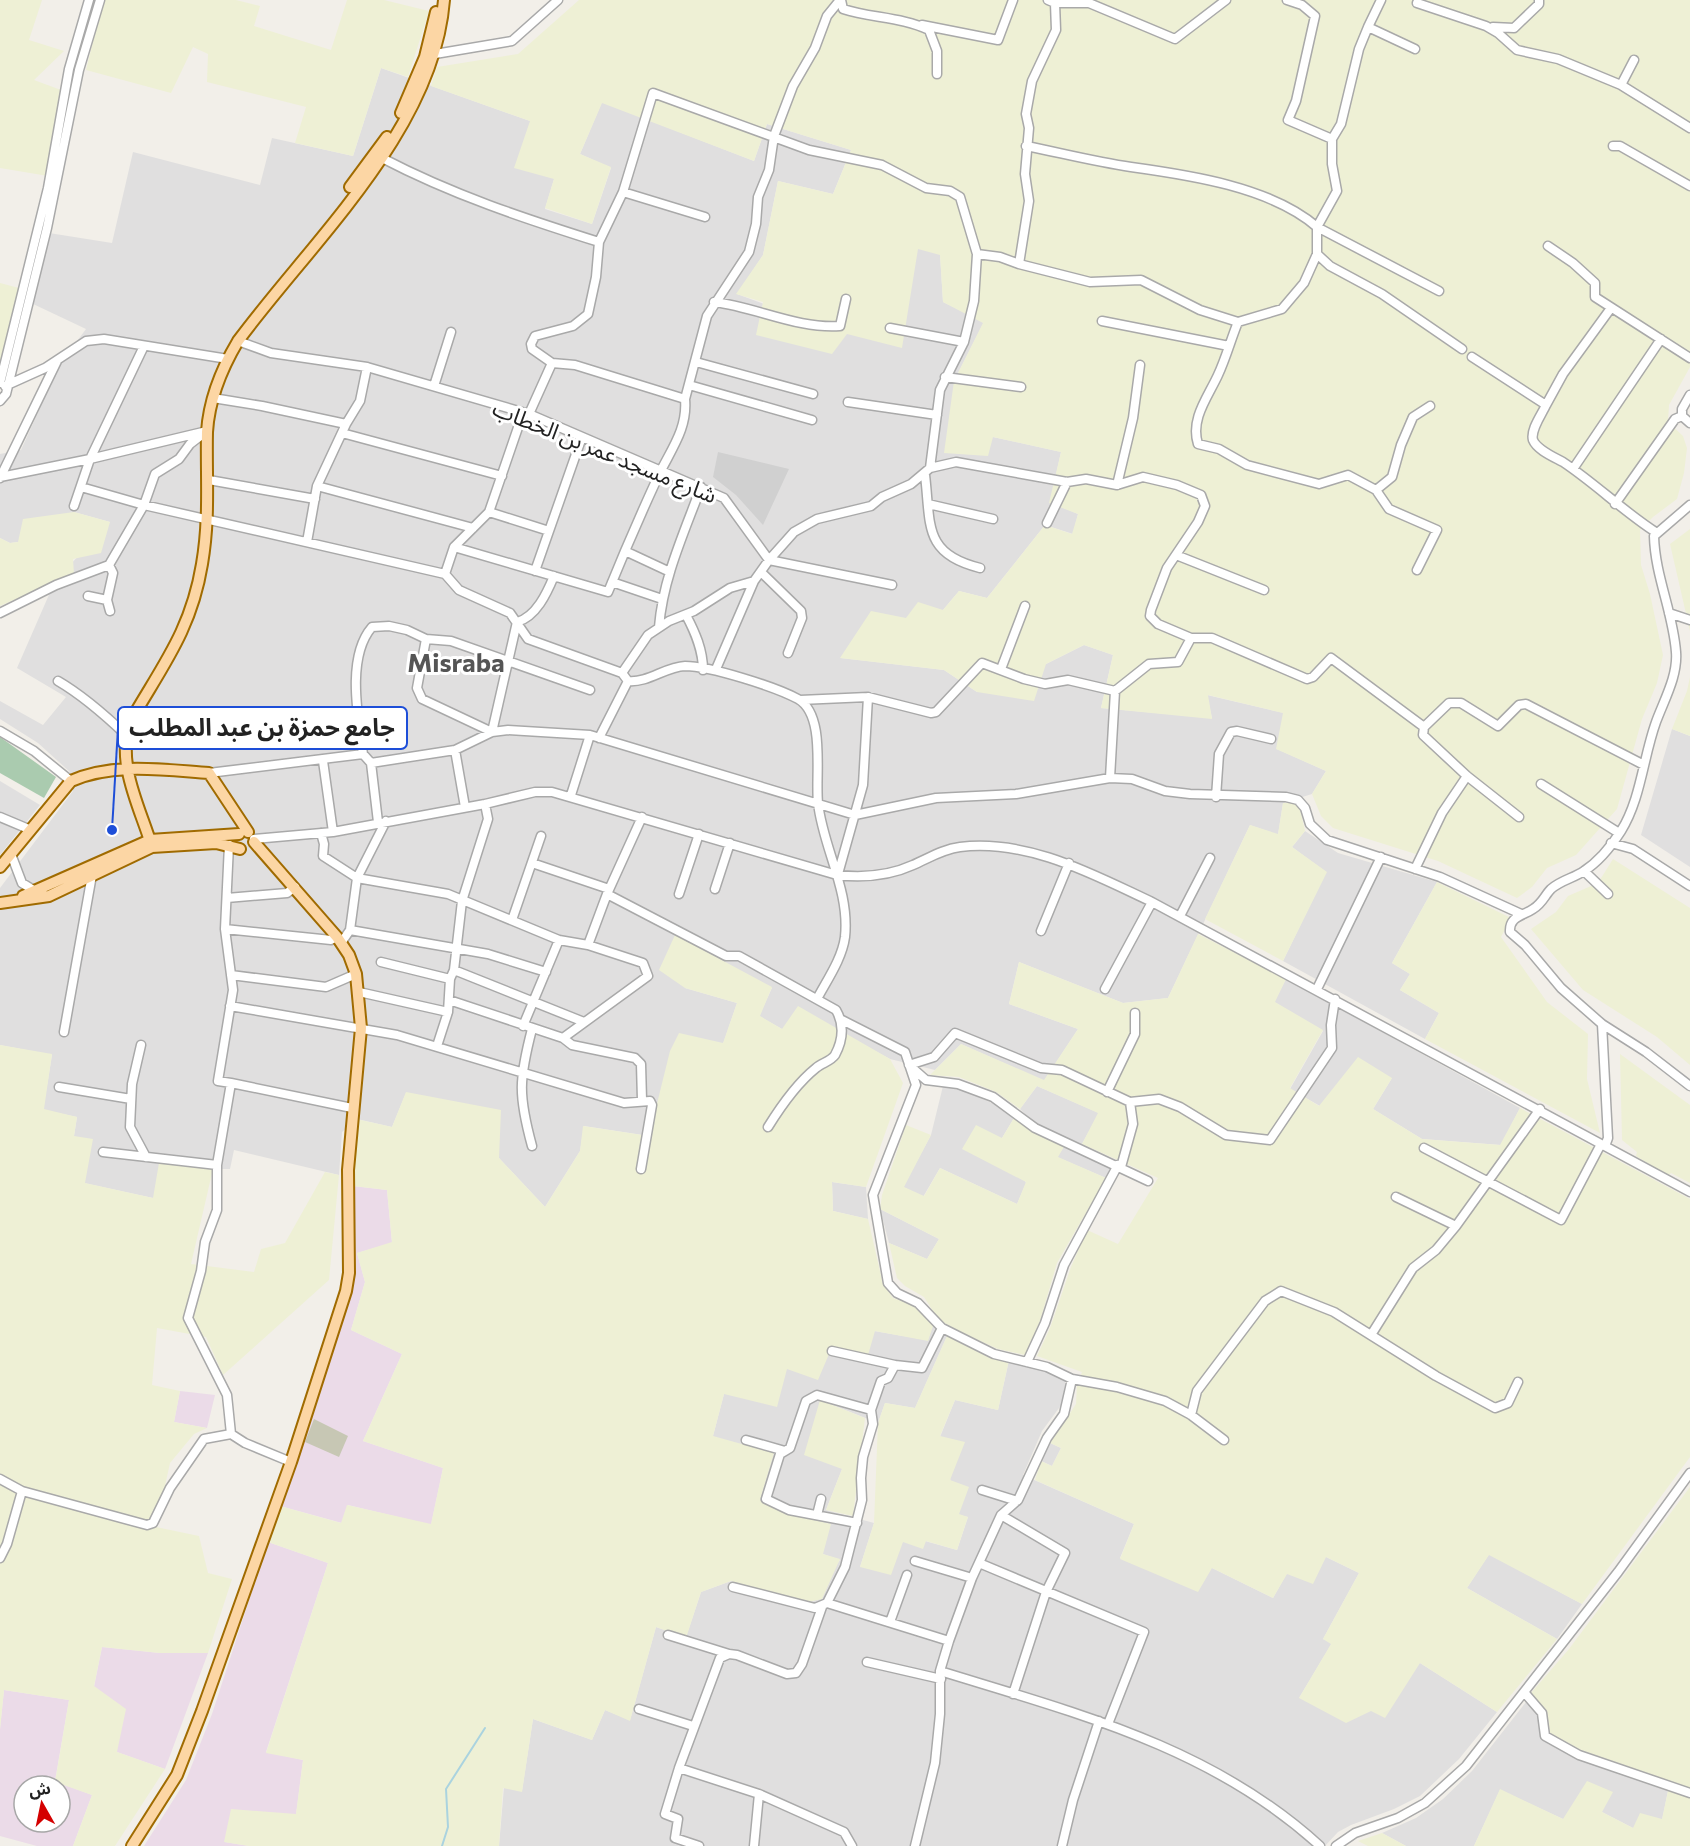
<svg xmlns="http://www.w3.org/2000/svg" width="1690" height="1846" font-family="Commissioner,'Noto Sans Arabic',sans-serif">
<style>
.residential{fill:#e0dfdf}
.industrial{fill:#ebdbe8;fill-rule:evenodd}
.religious{fill:#d0d0d0}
.construction{fill:#c7c7b4}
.farmland{fill:#eef0d5}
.cemetery{fill:#aacbaf}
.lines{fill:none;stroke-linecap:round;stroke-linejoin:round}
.stream{stroke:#aad3df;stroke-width:2}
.minor-casing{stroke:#a9a9a9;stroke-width:11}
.major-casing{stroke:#a06b00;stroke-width:14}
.minor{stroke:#fff;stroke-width:8}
.major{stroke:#fcd6a4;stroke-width:10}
.labels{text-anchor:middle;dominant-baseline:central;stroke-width:6;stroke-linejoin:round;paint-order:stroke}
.street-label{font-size:22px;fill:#222;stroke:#fff}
.quarter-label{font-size:26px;font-weight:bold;fill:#555;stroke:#fff}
.leader{fill:none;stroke:#1d4ed8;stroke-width:2}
.callout-dot{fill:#1d4ed8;stroke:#fff;stroke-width:2}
.callout{fill:#fff;stroke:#1d4ed8;stroke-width:2}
.callout-label{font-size:24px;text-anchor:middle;font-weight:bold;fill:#222}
</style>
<rect width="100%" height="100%" fill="#f2efe9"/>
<path class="residential" d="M381 68 530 121 554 179 545 209 592 224 611 168 580 154 602 102 754 161 767 124 851 150 833 194 778 181 763 255 737 294 846 334 918 248 940 254 943 302 984 322 954 381 993 437 1061 452 1050 502 1078 514 1073 534 1045 525 987 598 959 591 943 610 906 618 841 658 944 670 977 692 1046 664 1084 645 1113 655 1101 708 1212 718 1207 695 1284 713 1277 749 1326 771 1312 794 1283 803 1278 835 1250 825 1168 998 1123 1003 1019 962 1009 1004 1078 1029 1044 1081 961 1044 935 1070 890 1059 853 1039 782 1029 759 1016 772 988H685L737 1003 723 1044 649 1136 584 1126 580 1151 545 1207 499 1158 406 1093 392 1127 357 1119 342 1132 339 1175 234 1150 230 1169H213L153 1198 84 1183 74 1136 77 1117 43 1110 52 1055 0 1045V888L73 791 70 772 38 743 0 719V701L43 725 66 697 17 668 55 581 110 522 74 512 18 542 10 543 0 538V454L21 450 60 364 86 329 31 303 49 233 112 243 133 152 260 185 272 138 353 156Z
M1672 729 1690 736V867L1641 835Z
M0 781 40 805 0 855Z
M1305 831 1338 853 1437 882 1392 963 1410 974 1400 990 1439 1013 1425 1039 1283 961 1326 872 1292 847Z
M1286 979 1520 1108 1501 1145 1422 1139 1373 1109 1392 1078 1320 1106 1290 1089 1323 1031 1274 1002Z
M943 1086 958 1088 992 1103 1014 1118 1002 1138 1026 1183 1017 1204 940 1168 923 1197 903 1187 931 1135Z
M1037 1086 1099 1113 1082 1144 1036 1125 1020 1109Z
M1065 1145 1112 1167 1106 1178 1057 1157Z
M832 1182 866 1187 868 1219 833 1211Z
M880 1209 939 1239 927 1259 889 1243Z
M934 1323 938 1331 947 1336 915 1408 885 1403 878 1423 820 1400 842 1469 826 1510 874 1523 860 1567 903 1542 925 1541 957 1550 968 1517 959 1515 940 1437 955 1400 998 1410 1009 1360 1045 1369 1066 1379 1062 1404 1042 1431 1023 1475 1134 1524 1120 1558 1212 1568 1273 1598 1287 1573 1326 1557 1359 1573 1323 1639 1332 1643 1299 1698 1420 1663 1497 1712 1459 1759 1420 1796 1394 1809 1351 1825 1338 1832 1325 1846H499L504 1787 522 1791 533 1719 592 1740 605 1710 630 1720 656 1627 686 1637 701 1592 731 1581 809 1602 840 1560 823 1554 787 1514 759 1500 713 1436 724 1394 874 1331 927 1340Z
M1050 1443 1061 1448 1052 1466 1041 1461Z
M1489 1554 1582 1604 1557 1639 1467 1588Z
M1526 1702 1538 1715 1541 1739 1577 1759 1668 1791 1662 1820 1633 1828 1602 1812 1563 1819 1500 1790 1474 1846H1406L1382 1833 1416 1818 1443 1799 1472 1771Z"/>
<path class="industrial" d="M353 1186 387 1190 392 1243 357 1253 365 1282 351 1330 402 1354 363 1441 443 1468 431 1525 348 1505 342 1523 280 1506 352 1284Z
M180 1391 215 1395 207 1428 174 1422Z
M268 1542 328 1563 266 1752 303 1760 296 1815 225 1842 249 1846H144L186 1780 212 1714Z
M102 1647 160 1653H208L165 1769 117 1752 94 1687Z
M4 1690 69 1700 55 1781 92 1795 73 1846H37L0 1836V1729ZM24 1786H60V1822H24Z"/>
<path class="religious" d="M718 452 789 469 763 525 736 495 713 477Z"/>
<path class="construction" d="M314 1419 348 1436 339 1457 305 1442Z"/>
<path class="farmland" d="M0 0H42L29 40 64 51 34 80 61 90 48 176 0 168Z
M103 0H236L260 6 254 26 331 50 347 0H384L429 11 408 77 381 68 353 156 295 143 306 107 207 82 208 54 193 47 171 93 86 70Z
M579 0H1690V367L1669 405 1668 422 1683 436 1687 448 1684 473 1677 499 1653 517 1640 530 1641 565 1650 594 1663 655 1657 683 1642 719 1617 809 1576 855 1547 868 1532 887 1517 898 1438 861 1333 828 1321 816 1312 794 1326 771 1276 749 1283 713 1208 695 1212 719 1101 708 1113 655 1084 645 1046 664 1034 701 977 692 944 670 840 658 871 611 906 618 918 602 943 610 959 591 987 598 1045 525 1072 534 1078 514 1049 503 1061 452 993 437 988 456 944 453 954 381 983 323 943 302 940 255 918 249 902 348 847 334 832 354 756 335 763 302 736 294 763 255 778 181 833 194 851 150 767 124 754 161 602 103 580 154 611 167 592 224 545 208 554 179 514 168 530 121 431 86 437 67 518 54Z
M0 283 19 288 0 364Z
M74 512 110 522 101 553 73 559 74 574 0 606V538L10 543 18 542 23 519Z
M1690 529V631L1670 544Z
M1690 677V736L1672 729 1687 691Z
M1283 803H1294L1300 809 1305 831 1292 847 1327 872 1283 961 1205 919 1250 825 1278 834Z
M1613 859 1690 908V1065L1657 1037 1583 990 1531 929 1556 912 1568 896 1598 883Z
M1437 882 1511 918 1501 937 1547 1002 1588 1034 1587 1079 1600 1133 1425 1039 1439 1013 1400 990 1410 974 1392 963Z
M1198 934 1286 979 1275 1002 1323 1030 1290 1088 1319 1106 1358 1057 1392 1078 1373 1109 1422 1139 1500 1145 1520 1108 1690 1199V1457L1582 1604 1489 1555 1467 1588 1557 1639 1497 1712 1420 1663 1385 1718 1371 1711 1346 1723 1299 1698 1331 1644 1323 1639 1359 1573 1326 1557 1313 1584 1287 1574 1273 1598 1212 1568 1198 1592 1120 1559 1134 1524 1035 1480 1041 1461 1052 1466 1061 1448 1050 1443 1076 1404 1077 1384 1082 1372 1037 1356 1050 1328 1071 1267 1087 1230 1118 1244 1158 1178 1082 1144 1098 1113 1037 1086 1020 1109 996 1092 959 1077 930 1075 961 1044 1044 1080 1078 1029 1009 1004 1019 962 1123 1003 1168 998Z
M675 935 772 987 760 1016 782 1029 798 1006 890 1059 903 1083 866 1187 832 1182 833 1211 868 1219 883 1284 893 1298 913 1305 934 1323 928 1341 875 1331 868 1355 832 1347 818 1380 787 1369 777 1407 724 1394 713 1436 774 1453 760 1500 787 1514 831 1524 823 1554 840 1559 822 1599 809 1602 731 1581 701 1592 686 1638 656 1627 630 1721 605 1710 592 1740 533 1719 522 1792 503 1788 499 1846H249L224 1842 231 1809 296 1814 303 1760 266 1753 328 1563 268 1542 280 1506 341 1523 347 1505 431 1524 443 1468 363 1441 402 1354 351 1330 365 1282 357 1253 392 1242 387 1190 353 1186 356 1119 392 1127 406 1092 501 1110 499 1158 545 1207 580 1151 583 1126 649 1136 670 1051 679 1033 723 1043 737 1003 685 988 659 970Z
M0 1045 52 1054 44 1109 77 1117 74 1136 93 1139 85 1183 153 1198 159 1163 213 1169 191 1264 254 1272 261 1249 285 1243 325 1172 339 1175 329 1280 223 1375 206 1337 157 1328 152 1385 180 1391 174 1422 207 1428 194 1434 170 1463 156 1527 199 1536 208 1573 232 1579 208 1653H160L102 1647 94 1686 126 1709 117 1752 165 1769 115 1846H73L92 1795 55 1782 69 1700 4 1690 0 1729Z
M1620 1054 1690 1105V1183L1671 1173 1668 1176 1636 1156 1637 1152 1622 1140Z
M1014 1118 1033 1132 1065 1145 1058 1157 1106 1178 1057 1263 1040 1321 1025 1355 998 1349 958 1331 938 1319 924 1297 905 1286 897 1278 889 1243 927 1259 939 1239 880 1209 882 1195 906 1125 931 1135 904 1187 924 1196 940 1168 1017 1204 1026 1182 962 1149 976 1125 1002 1138Z
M947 1336 992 1359 1009 1360 998 1410 955 1400 940 1436 965 1442 950 1480 969 1487 959 1514 968 1517 957 1550 926 1541 923 1549 903 1542 891 1575 860 1567 874 1523 878 1423 885 1403 915 1408Z
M820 1400 865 1418 853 1516 826 1510 842 1469 804 1455Z
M1690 1487V1788L1581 1750 1550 1733 1547 1711 1531 1693 1569 1649Z
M1587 1781 1613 1792 1602 1812 1633 1828 1640 1813 1662 1819 1668 1791 1690 1797V1846H1474L1500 1789 1563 1819Z
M1382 1833 1406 1846H1368L1358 1841Z"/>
<path class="cemetery" d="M0 737 56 777 44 798 0 773Z"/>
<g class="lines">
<path class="stream" d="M66 114 75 66 95 0
M442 1846 448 1827 446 1789 485 1728"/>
<g class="minor-casing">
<path id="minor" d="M841 0 843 9C871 18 902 17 929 30L937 51V74
M1048 0 1055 3H1089L1175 39 1226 0
M1287 0 1302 5 1315 16 1296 101 1288 120 1332 139
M1417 3 1486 26 1498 33 1517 50 1558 59 1621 85
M922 25 998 40 1013 0
M1368 27 1381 0
M1493 27 1514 28 1539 4V0
M1415 49 1368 27 1359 49 1341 124 1332 139V164L1337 191 1317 227V254L1304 283 1282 309 1238 322C1231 339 1226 358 1218 375 1208 397 1190 419 1198 444L1219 449 1247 465 1319 484 1348 475 1376 490 1389 509 1437 530 1417 570
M435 54 512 41 558 0
M1634 60 1621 85 1690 128
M1026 146C1061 153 1096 162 1131 167 1189 175 1271 187 1317 227L1439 291
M1613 146H1620L1690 186
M382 158C453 195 523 218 599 242
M623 192 705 217
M1548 246 1573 263 1595 283V297L1690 358
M1317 254 1330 266 1382 294 1462 349
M1019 264 1090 282 1141 280 1200 310 1238 322
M714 302C756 307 797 329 840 326L846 299
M1102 321 1229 346
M890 328 964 342
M238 341 271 353 367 367 529 414 724 498 769 560 892 585
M1472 357 1546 405C1542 414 1530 430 1533 440 1537 450 1554 457 1563 462 1596 484 1624 512 1657 533
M696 362 813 394
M552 363 575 365 685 399 707 316 749 252 756 224 758 197 769 170 774 136 793 86 815 48 827 16 840 0
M945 377 1021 387
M0 383 48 188 69 69 89 0
M689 385 812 420
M5 386 45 368 86 341 104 339 228 359
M434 386 451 332
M1690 395 1682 409V416L1690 423
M213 398 262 406 346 424
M0 401 6 394 47 228 79 70 100 0
M848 402 937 415
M1546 405 1563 374 1611 308
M529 414 552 363 532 349 531 344 535 336 573 326 588 314 596 277 599 242 623 192 653 93 809 150 882 165 926 188 950 191 960 197 977 254
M342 433 502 476
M930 468 956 462 1067 482 1086 479 1117 485 1143 477 1177 485 1201 495 1205 506 1198 522 1167 568 1151 610 1150 616 1158 624 1191 638H1212L1307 679 1313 677 1331 658 1424 727 1449 703H1461L1498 726 1519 705 1526 704 1644 765
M1573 469 1661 339
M925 475C931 525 923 554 980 568
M0 477 90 459 207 431 190 444 179 459 155 474 144 505 109 565 56 585 0 613
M0 478 57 361
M209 480 315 499
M1117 485 1133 418 1140 365
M317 486 473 528
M81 487 144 505 445 574 459 590 510 613 528 639 622 673 628 681C648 683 665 667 685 666 710 666 776 687 798 699 826 715 815 775 818 803 823 848 850 890 845 937 842 959 827 980 817 999
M1376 490 1392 477 1401 445 1413 417 1430 406
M928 504 993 519
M1615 504 1675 419 1682 416
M74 506 90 459 144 346
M489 512 549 531
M1047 523 1067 482
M307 542 317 486 346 424 360 401 367 367
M454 547 608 592C623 555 639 518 656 481 668 453 688 431 685 399
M625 551 670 572
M1176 555 1264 590
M109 565 113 573 107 600 110 611
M535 571 582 437
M762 573 801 611 802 618 788 653
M445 574 454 547 489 512 523 413
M612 582 662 599
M88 596 107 600
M1669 613 1690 620
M686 615C695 632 703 650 703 670
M659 627C663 578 684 533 701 487
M426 639 417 688 422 699 492 732 517 622C536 617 547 593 554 576
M716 669 754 581
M1001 669 1025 606
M622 673 648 635 669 621 694 611 730 588 754 581 769 560 794 532 817 519 871 506 882 497 911 484 930 468 940 390 964 342 974 301 977 254 1000 257 1019 264 1029 201 1025 174 1029 128 1026 114 1032 81 1056 30 1055 3
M58 681C82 695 105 715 126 735
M800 700 868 697 931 713 936 712 982 663 1024 679 1045 684 1068 680 1115 691 1149 664 1178 662 1191 638
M1424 727 1423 735 1467 776 1519 817
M0 731 34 751 71 781
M599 738 628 681
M455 750 465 807
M363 754C358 717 346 657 372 627L389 626 407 630 426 639 451 641 590 690
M323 761 333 832
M371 763 378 822
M209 773 363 754 371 763 455 750 492 732 508 730 590 735 855 815 936 798 1016 794 1110 778 1132 779 1165 791 1190 794 1286 797 1298 800 1305 808 1310 824 1327 840 1440 877 1521 914
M1110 778 1115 691
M1541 784 1619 833
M571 795 590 735
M1216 797 1219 754 1231 732 1237 731 1271 739
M0 817 31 830
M321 833 324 844 323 856 357 878 448 894 559 940 588 945 643 963 648 976 563 1038 449 1000
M254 839 333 832 485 804 535 792H552L837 875C864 878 889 876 913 865 929 858 943 849 960 847 1029 839 1092 874 1152 902L1690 1192
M1611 843 1633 849 1690 886
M229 845 225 929 233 990 218 1081 231 1083
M11 854 22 883 35 891
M532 863 609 889
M1415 869 1442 813 1467 776
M1584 871 1608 894
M838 874 863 785 868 697
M715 889 730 843
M607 894 726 956H739L836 1010C844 1024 843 1040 835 1055 831 1061 822 1063 816 1068 796 1084 781 1106 768 1127
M679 894 699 834
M227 898 287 893 295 887
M1180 916 1210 858
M512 920 541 836
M225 929 331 940 337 937
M350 930 488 954 546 972
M1041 931 1069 863
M341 943 350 930 357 878 386 821
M588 945 607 894 642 817
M381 962 450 979
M454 970 584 1022
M231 975 326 987 356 974
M1105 989 1152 902
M1317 989 1381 857
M359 992 448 1012
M230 1006 397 1035 624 1103 650 1101 652 1105 641 1169
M842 1020 905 1052 916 1085 873 1195 888 1283 897 1293 918 1303 942 1328 994 1354 1047 1367 1072 1379 1117 1387 1165 1401 1191 1415 1224 1440
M1602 1024 1646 1052 1690 1086
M523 1026 559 940
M64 1032 92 875
M563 1038 572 1045 635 1058 641 1064 642 1100
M141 1045 132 1084 130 1127 146 1157
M437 1046 448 1012 450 979 454 970 462 901 488 819 485 804
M59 1087 131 1099
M1107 1092 1135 1034V1013
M532 1146C518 1095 519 1079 532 1029
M1605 1146 1608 1138 1602 1024 1561 988 1525 945 1510 932C1509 916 1523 916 1533 909 1542 904 1545 895 1551 889 1561 880 1574 878 1584 871 1598 862 1612 845 1621 831 1641 799 1643 758 1656 722 1664 700 1678 676 1676 652 1673 612 1655 576 1654 536L1690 505
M1424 1148 1561 1220 1601 1144
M103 1152 217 1165
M1121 1167 1133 1124 1130 1102
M1148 1181 1035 1128 993 1097 958 1084 926 1080 909 1065 934 1057 955 1033 1041 1068 1062 1070 1130 1102 1159 1099 1180 1107 1226 1135 1270 1140 1332 1048 1331 1025 1335 999
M1396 1197 1456 1226
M1371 1335 1413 1268 1436 1250 1456 1226 1540 1109
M832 1351 895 1365
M1027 1362 1045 1323 1064 1265 1118 1165
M1191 1415 1197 1391 1265 1301 1281 1291 1334 1312 1436 1376 1495 1408 1508 1403 1518 1382
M231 1434 227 1395 188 1318 201 1271 205 1242 217 1210V1165L231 1083 352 1108
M746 1440 785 1451
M0 1479 22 1491 147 1525 153 1523 170 1488 204 1439 231 1434 245 1443 291 1462
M982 1490 1017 1501
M817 1515 821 1499
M1001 1515 1065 1553 1046 1592 1013 1694
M857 1523 789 1510 766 1499 780 1454 790 1448 806 1401 817 1395 871 1410
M0 1558 7 1544 22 1491
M915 1561 972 1578
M979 1563 1144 1632 1108 1724
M733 1587 815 1608 827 1603 845 1567 862 1500 861 1478 863 1457 873 1424 871 1410 881 1381 888 1378 895 1365 922 1368 942 1328
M827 1603 949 1641
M890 1622 907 1575
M668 1635 729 1654
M867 1662 941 1679
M940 1671C1076 1713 1212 1747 1320 1846
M1524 1692 1542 1713 1545 1736 1579 1755 1690 1793
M639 1709 693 1726
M679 1768 665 1814 678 1819 675 1838 699 1846
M759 1794 844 1832 852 1846
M754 1846 759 1794 679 1768 720 1658 729 1654 737 1655 787 1674 796 1673 802 1664 822 1607
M915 1846 935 1763 940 1714V1671L949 1641 972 1578 1001 1515 1018 1500 1047 1438 1064 1414 1072 1379
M1062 1846 1073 1800 1099 1721
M1336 1846 1355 1833 1398 1818 1425 1803 1466 1766 1618 1572 1690 1473"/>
</g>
<g class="major-casing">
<path id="major" d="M401 113 425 57 436 12
M350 187 387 137
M152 847C140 807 116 765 130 722 162 666 191 631 202 564 210 517 206 478 207 432 209 400 222 368 238 341 312 241 434 130 444 0
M0 867 71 781C113 762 165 770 209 773L248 832
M23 896 150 840 239 834
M0 903 49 896 152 847 216 843 240 849
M132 1846 177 1775 202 1711 291 1462 346 1291 349 1273 348 1170 361 1028 356 974 349 955 337 937 254 842"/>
</g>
<use href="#minor" class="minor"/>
<use href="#major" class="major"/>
</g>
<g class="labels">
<g class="street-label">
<text transform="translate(605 451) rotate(22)">شارع مسجد عمر بن الخطاب</text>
</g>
<g class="quarter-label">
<text x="456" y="661">Misraba</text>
</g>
</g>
<path class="leader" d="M112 830L118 728"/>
<circle class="callout-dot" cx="112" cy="830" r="6"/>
<rect class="callout" x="118" y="707" width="289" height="42" rx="6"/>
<g class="callout-label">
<text x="262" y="736">جامع حمزة بن عبد المطلب</text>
</g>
<g transform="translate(42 1804) rotate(351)"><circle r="28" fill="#ffffff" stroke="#a7a7a7" stroke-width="1.5"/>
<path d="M0-4.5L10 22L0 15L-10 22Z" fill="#d40000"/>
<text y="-9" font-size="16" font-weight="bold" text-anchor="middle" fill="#222222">ش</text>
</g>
</svg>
